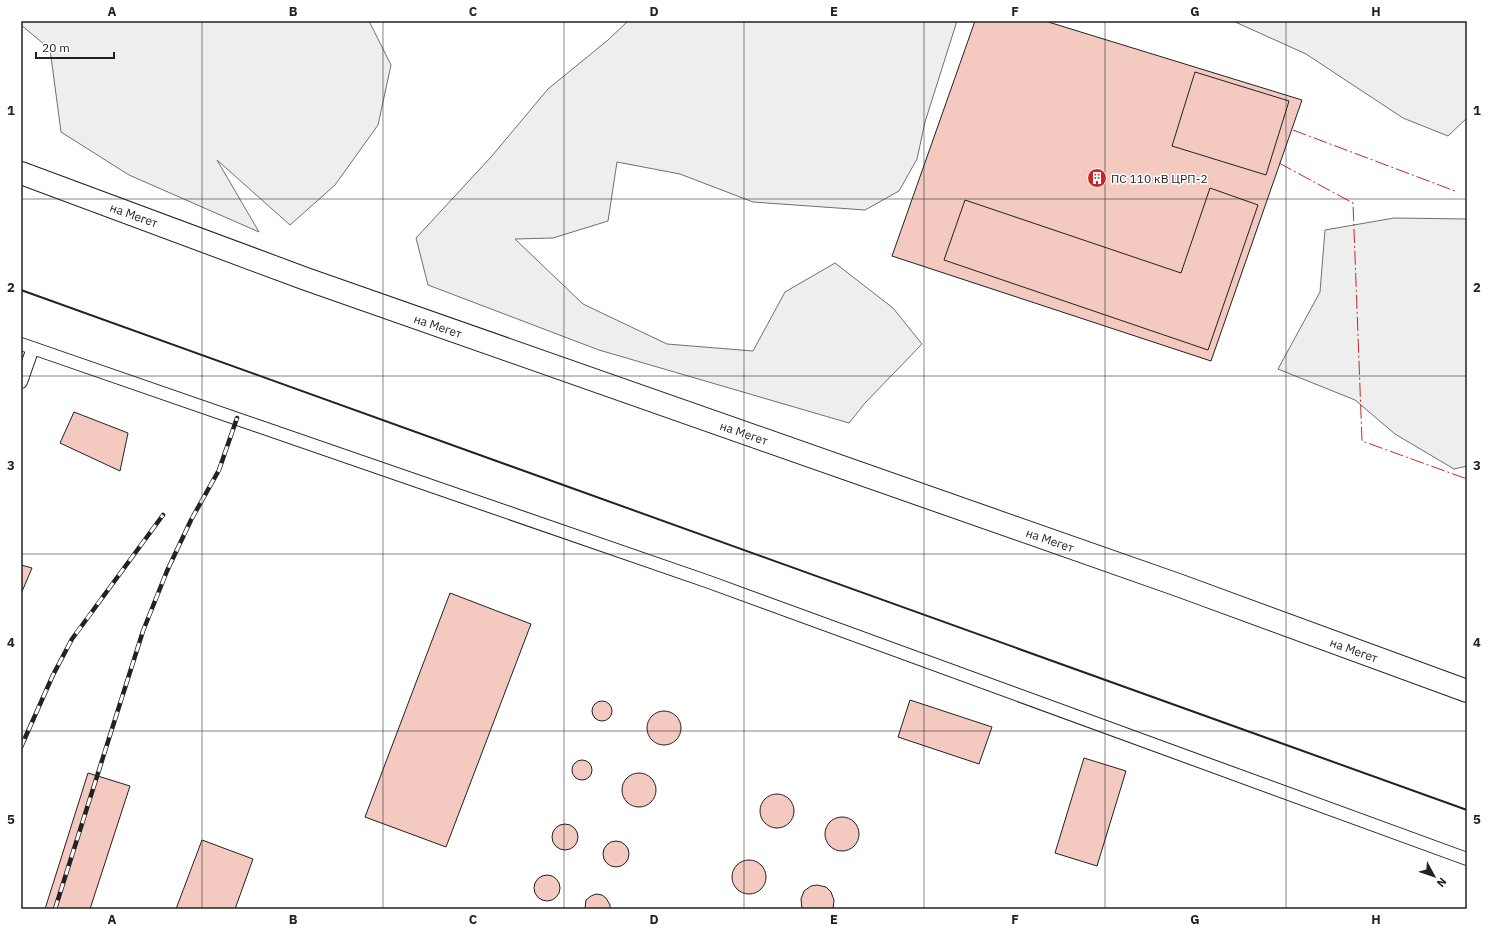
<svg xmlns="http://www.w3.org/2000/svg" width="1488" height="930" font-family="'IBM Plex Sans',sans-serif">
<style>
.green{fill:#eee;stroke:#6f6f6f}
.building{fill:#f3c9c0;stroke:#222}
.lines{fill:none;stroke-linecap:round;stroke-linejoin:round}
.service-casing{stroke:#222;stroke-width:14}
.tertiary-casing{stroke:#222;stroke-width:24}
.service{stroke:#fff;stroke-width:12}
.tertiary{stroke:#fff;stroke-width:22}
.rail-casing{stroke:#222;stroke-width:4.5}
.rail{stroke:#fff;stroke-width:3;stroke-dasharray:9;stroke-linecap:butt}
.wall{stroke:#222;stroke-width:2}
.power{stroke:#c62828;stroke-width:1;stroke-dasharray:14 3 2 3;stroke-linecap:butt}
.grid{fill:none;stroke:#222;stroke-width:1;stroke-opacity:0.55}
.labels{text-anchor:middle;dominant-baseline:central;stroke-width:3;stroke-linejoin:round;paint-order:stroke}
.poi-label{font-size:12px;fill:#222;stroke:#fff;text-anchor:start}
.street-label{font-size:12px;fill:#222;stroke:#fff}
.neatline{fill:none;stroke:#222;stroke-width:1.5}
.grid-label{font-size:13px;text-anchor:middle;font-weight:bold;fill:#222}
</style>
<rect width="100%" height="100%" fill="#fff"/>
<path class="green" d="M21 21H369L391 65 378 125 335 185 290 225 217 160 259 232 129 175 61 132 50 49 21 25Z
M628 21H957L925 122 917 159 899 191 865 210 753 202 680 174 617 162 608 221 553 238 515 239 583 304 667 344 753 351 785 292 835 263 893 308 922 344 865 403 849 423 599 350 428 285 416 238 491 157 548 89 608 40Z
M1233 21H1467V118L1448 136 1403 118 1306 54Z
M1394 218 1467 219V466L1454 469 1395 434 1355 400 1278 369 1320 292 1325 230Z"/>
<path class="building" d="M975 21H1045L1302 100 1211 361 892 256Z
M1195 72 1289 101 1266 175 1172 146Z
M1210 188 1258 205 1208 350 944 260 965 200 1181 273Z
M74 412 128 433 120 471 60 443Z
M21 565 32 568 21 594Z
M450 593 531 624 446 847 365 817Z
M910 700 992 727 979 764 898 737Z
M592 711a10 10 0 1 1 20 0a10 10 0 1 1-20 0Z
M647 728a17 17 0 1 1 34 0a17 17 0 1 1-34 0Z
M1084 758 1126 771 1097 866 1055 853Z
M572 770a10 10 0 1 1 20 0a10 10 0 1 1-20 0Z
M622 790a17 17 0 1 1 34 0a17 17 0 1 1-34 0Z
M88 773 130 786 90 909H45Z
M760 811a17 17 0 1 1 34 0a17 17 0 1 1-34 0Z
M825 834a17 17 0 1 1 34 0a17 17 0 1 1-34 0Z
M552 837a13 13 0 1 1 26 0a13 13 0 1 1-26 0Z
M202 840 253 859 235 909H176Z
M603 854a13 13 0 1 1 26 0a13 13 0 1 1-26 0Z
M732 877a17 17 0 1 1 34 0a17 17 0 1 1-34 0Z
M534 888a13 13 0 1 1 26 0a13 13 0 1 1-26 0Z
M817 885 826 887 831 892 834 900 833 909H802L801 899 804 891 811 886Z
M596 894 602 895 606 898 610 905V909H585L586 900 591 896Z"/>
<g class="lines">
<g class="service-casing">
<path id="service" d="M21 344 709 582 1467 859
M21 382 33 348"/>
</g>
<g class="tertiary-casing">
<path id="tertiary" d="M21 173 306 279 1178 585 1467 691"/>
</g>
<use href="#service" class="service"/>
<use href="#tertiary" class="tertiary"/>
<g class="rail-casing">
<path id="rail" d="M21 747 53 675 72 639 163 515
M55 909 143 631 167 571 191 520 219 470 237 418"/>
</g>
<use href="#rail" class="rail"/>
<path class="wall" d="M21 290 1467 810"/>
<path class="power" d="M1293 130 1455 191
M1279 163 1353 203 1362 441 1467 479"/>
</g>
<path class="grid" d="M202 21V909M383 21V909M564 21V909M744 21V909M924 21V909M1105 21V909M1286 21V909M21 199H1467M21 376H1467M21 554H1467M21 731H1467"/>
<defs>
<g id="building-disc" transform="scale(1)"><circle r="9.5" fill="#c62828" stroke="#fff"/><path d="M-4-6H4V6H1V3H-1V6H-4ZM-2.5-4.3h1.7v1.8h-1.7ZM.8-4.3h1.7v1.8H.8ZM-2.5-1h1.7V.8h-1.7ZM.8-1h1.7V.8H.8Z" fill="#fff"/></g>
</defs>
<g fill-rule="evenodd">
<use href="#building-disc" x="1097" y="178"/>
</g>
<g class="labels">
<g class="poi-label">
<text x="1111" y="178">ПС 110 кВ ЦРП-2</text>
</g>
<g class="street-label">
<text transform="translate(134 215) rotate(20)">на Мегет</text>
<text transform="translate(438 326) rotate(19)">на Мегет</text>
<text transform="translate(744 433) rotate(19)">на Мегет</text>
<text transform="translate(1050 540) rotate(19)">на Мегет</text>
<text transform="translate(1354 650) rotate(20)">на Мегет</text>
</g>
</g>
<rect width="1488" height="930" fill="none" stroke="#ffffff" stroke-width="44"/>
<g transform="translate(1434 876) rotate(130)" stroke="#ffffff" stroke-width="3" paint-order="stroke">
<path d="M0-3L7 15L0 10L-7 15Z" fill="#222222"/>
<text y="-6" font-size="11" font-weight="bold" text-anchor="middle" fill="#222222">N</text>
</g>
<path d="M36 52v6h78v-6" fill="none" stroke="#222222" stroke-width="2"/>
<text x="42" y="52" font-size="12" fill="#222222" stroke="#ffffff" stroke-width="3" paint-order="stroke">20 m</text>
<rect x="22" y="22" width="1444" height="886" class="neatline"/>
<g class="grid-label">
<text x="112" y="16">A</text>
<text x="293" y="16">B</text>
<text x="473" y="16">C</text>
<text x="654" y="16">D</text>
<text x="834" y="16">E</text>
<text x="1015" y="16">F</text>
<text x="1195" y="16">G</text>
<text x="1376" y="16">H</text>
<text x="11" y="115">1</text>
<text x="1477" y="115">1</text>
<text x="11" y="292">2</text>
<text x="1477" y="292">2</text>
<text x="11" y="470">3</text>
<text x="1477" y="470">3</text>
<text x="11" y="647">4</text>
<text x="1477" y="647">4</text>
<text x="11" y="824">5</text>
<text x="1477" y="824">5</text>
<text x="112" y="924">A</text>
<text x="293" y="924">B</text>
<text x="473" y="924">C</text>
<text x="654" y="924">D</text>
<text x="834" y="924">E</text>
<text x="1015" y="924">F</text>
<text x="1195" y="924">G</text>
<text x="1376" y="924">H</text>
</g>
</svg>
